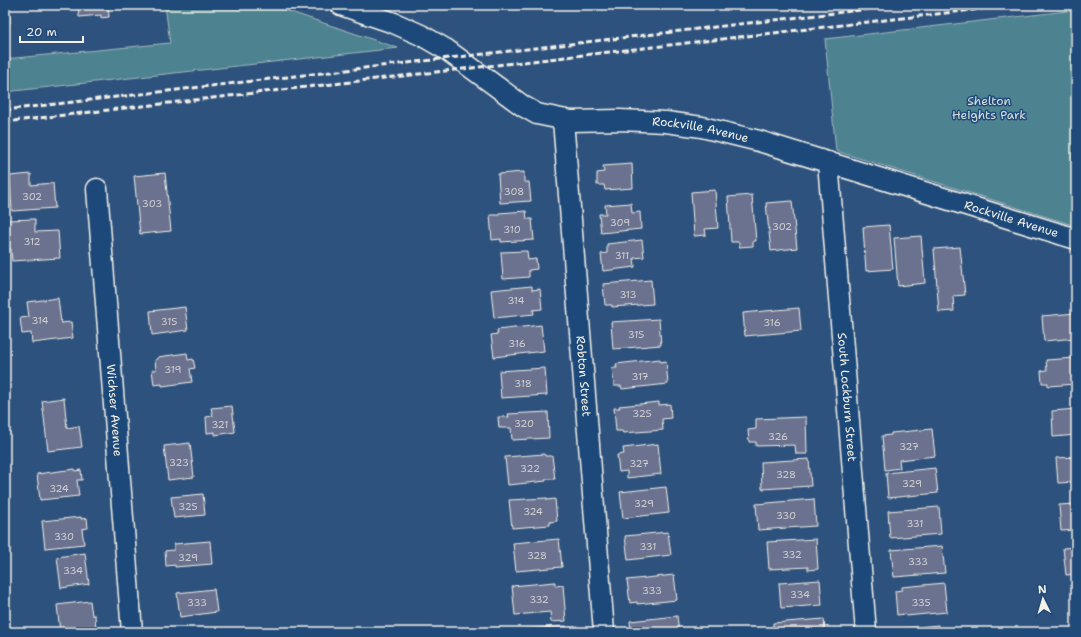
<svg xmlns="http://www.w3.org/2000/svg" width="1081" height="637" font-family="'Shantell Sans',sans-serif">
<style>
.green{fill:#4e8390;stroke:#a1babc}
.building{fill:#6b728f;stroke:#f4f1e8}
.lines{fill:none;stroke-linecap:round;stroke-linejoin:round}
.minor-casing{stroke:#f4f1e8;stroke-width:23}
.minor{stroke:#1f4a7a;stroke-width:20}
.rail{stroke:#f4f1e8;stroke-width:3;stroke-dasharray:6 3;stroke-linecap:butt}
.labels{text-anchor:middle;dominant-baseline:central;stroke-width:3;stroke-linejoin:round;paint-order:stroke}
.number-label{font-size:10px;fill:#d2d1d2}
.park-label{font-size:12px;fill:#dbe0db;stroke:#1f4a7a}
.street-label{font-size:12px;fill:#f4f1e8;stroke:#1f4a7a}
</style>
<rect width="100%" height="100%" fill="#2e527e"/>
<filter id="ink" filterUnits="userSpaceOnUse"><feTurbulence type="fractalNoise" baseFrequency=".025" numOctaves="2"/><feDisplacementMap in="SourceGraphic" scale="8" xChannelSelector="R" yChannelSelector="G"/><feConvolveMatrix kernelMatrix="1 2 1 2 8 2 1 2 1" color-interpolation-filters="sRGB"/></filter>
<g filter="url(#ink)">
<path class="green" d="M165 5H270L398 48 5 92V59L170 43Z
M1076 10V226L836 151 825 39Z"/>
<path class="building" d="M5 5H9L10 23H5Z
M78 5H108L109 17 101 18V15L79 17Z
M632 164 633 188 605 190 604 185H597V173L604 172 603 166Z
M524 172V182H529L531 201 500 203 498 174Z
M165 173 171 231 140 234 134 176Z
M31 174V185L53 183 55 208 12 211 10 176Z
M715 190 718 228 705 229 706 235 694 236 691 192Z
M752 195 756 241H753V246L739 247V242H731L728 197Z
M792 201 797 248 771 251 766 203Z
M631 203 632 213 640 212 641 229 601 233 599 214H606L605 205Z
M526 211 527 219H532L534 240 501 242V239L492 240 490 215H499V213Z
M35 219V232L58 231 60 258 12 261 11 249H5V224H8V220Z
M889 225 893 269 866 271 863 227Z
M921 236 925 283 898 286 894 238Z
M642 240 644 257 634 258 635 267 603 271 601 254 607 253V244Z
M960 247 965 295 953 296 954 311 939 312 934 249Z
M527 251 528 260 536 259 537 269 529 270V277L503 279 501 252Z
M651 280 653 304 612 307V305H605L603 284Z
M532 286V290L540 289 542 309 533 310 534 314 494 318 491 290Z
M58 298 61 323 71 322 73 338 32 343 31 333 22 334 20 318 29 317 27 302Z
M185 307 188 330 152 335 150 311Z
M799 308 801 331 745 336 743 313Z
M1076 313V338L1044 341 1042 316Z
M659 319 661 345 613 349 611 322Z
M541 325 544 351 494 357 491 335 498 334 497 330Z
M187 353 188 360 193 359 195 368 190 369 192 382 162 386V384L154 385 152 370H156L155 360 158 359V357Z
M1076 358V384L1048 386V383H1042L1041 371 1047 370 1046 360Z
M660 359V362L666 361 668 384 622 389 621 386H614L612 368H617L616 364Z
M545 368 547 395 501 398 499 371Z
M64 398 67 428 79 426 82 447 48 451 42 401Z
M659 402V405L670 404 671 418 662 419 663 430 623 433 622 431H616L614 408H620L619 406Z
M232 406 235 432 215 435V432L207 433 206 417 213 416 211 408Z
M1076 409V435L1053 437 1052 411Z
M548 412 549 438 512 440 511 428H499L498 417H509L508 414Z
M806 417 807 454H796L795 445 756 446V442H749L748 430 756 429V419Z
M932 429 935 456 899 460 900 468 885 470 882 436 891 435V433Z
M190 443 194 477 168 480 164 446Z
M658 444 661 474 627 478V471L619 472 617 455 624 454 623 448Z
M544 454 545 456H552L555 479H546V481L508 485 505 457Z
M1076 457V482L1058 483 1056 458Z
M809 459 811 486 762 489 761 462Z
M935 468 938 493 888 498 886 473Z
M75 469V471L81 470 82 480H77L79 496 40 500 37 474Z
M666 487 669 513 623 518 620 492Z
M203 494 205 515 174 518 171 497Z
M547 498V500L555 499 557 521 550 522V525L512 528 509 500Z
M814 499 816 526 758 530 756 504Z
M1076 504V530L1061 531 1059 505Z
M939 507 941 534 890 538 888 511Z
M81 517V519L87 518 88 528 82 529 84 544 45 548 42 521Z
M668 532 671 555 628 560 625 536Z
M559 539 562 567 516 571 513 543Z
M816 539 818 569 808 570V567L769 569 767 542Z
M210 541 212 564 175 567V565L166 566 165 551 174 550V544Z
M942 546 945 573 894 577 891 550Z
M1076 547V574L1066 575 1063 548Z
M85 553 89 584 61 588 57 557Z
M674 575 677 600 637 604V602L630 603 627 580Z
M820 580 822 605 781 608 779 583Z
M555 582V586L563 585 566 621 551 622 550 612 515 615 512 586Z
M944 583 947 612 906 616 905 614 897 615 895 591 902 590V587Z
M214 589 217 612 180 617 177 593Z
M90 601 92 615H95L96 630 60 632 57 605Z
M677 616 679 632H631L630 621Z
M824 619 825 632H773V623Z
M938 625 939 632H898L897 629Z
M566 626 567 632H526V629Z"/>
<g class="lines">
<g class="minor-casing">
<g id="minor">
<path id="s1" d="M341 5 394 23 421 35 447 50 523 106 537 114 571 121 619 120 666 122 702 127 759 141 1076 239"/>
<path id="s2" d="M563 120 604 632"/>
<path id="s3" d="M828 162 866 632"/>
<path id="s4" d="M97 189 132 632"/>
</g>
</g>
<use href="#minor" class="minor"/>
<path class="rail" d="M5 110 903 5
M5 122 1015 5"/>
</g>
</g>
<g class="labels">
<g class="number-label">
<text x="514" y="191">308</text>
<text x="32" y="196">302</text>
<text x="152" y="203">303</text>
<text x="620" y="222">309</text>
<text x="782" y="226">302</text>
<text x="512" y="229">310</text>
<text x="32" y="241">312</text>
<text x="622" y="255">311</text>
<text x="628" y="294">313</text>
<text x="516" y="300">314</text>
<text x="40" y="320">314</text>
<text x="169" y="321">315</text>
<text x="772" y="322">316</text>
<text x="636" y="334">315</text>
<text x="517" y="343">316</text>
<text x="173" y="369">319</text>
<text x="640" y="376">317</text>
<text x="523" y="383">318</text>
<text x="642" y="413">325</text>
<text x="524" y="423">320</text>
<text x="220" y="424">321</text>
<text x="778" y="436">326</text>
<text x="909" y="446">327</text>
<text x="179" y="462">323</text>
<text x="639" y="463">327</text>
<text x="530" y="468">322</text>
<text x="786" y="474">328</text>
<text x="912" y="483">329</text>
<text x="59" y="488">324</text>
<text x="644" y="503">329</text>
<text x="188" y="506">325</text>
<text x="533" y="511">324</text>
<text x="786" y="515">330</text>
<text x="915" y="523">331</text>
<text x="64" y="536">330</text>
<text x="648" y="546">331</text>
<text x="792" y="554">332</text>
<text x="537" y="555">328</text>
<text x="188" y="557">329</text>
<text x="918" y="561">333</text>
<text x="73" y="570">334</text>
<text x="652" y="590">333</text>
<text x="800" y="594">334</text>
<text x="539" y="599">332</text>
<text x="197" y="602">333</text>
<text x="921" y="602">335</text>
</g>
<g class="park-label">
<text x="989" y="101">Shelton<tspan x="989" dy="14">Heights Park</tspan></text>
</g>
<g class="street-label">
<text stroke="none"><textPath href="#s1" startOffset="391">Rockville Avenue</textPath></text>
<text stroke="none"><textPath href="#s1" startOffset="715">Rockville Avenue</textPath></text>
<text stroke="none"><textPath href="#s2" startOffset="257">Robton Street</textPath></text>
<text stroke="none"><textPath href="#s3" startOffset="236">South Lockburn Street</textPath></text>
<text stroke="none"><textPath href="#s4" startOffset="222">Wichser Avenue</textPath></text>
</g>
</g>
<rect width="1081" height="637" fill="none" stroke="#1f4a7a" stroke-width="20"/>
<rect x="10" y="10" width="1061" height="617" fill="none" stroke="#f4f1e8" stroke-width="1.5" filter="url(#ink)"/>
<g transform="translate(1043 599) rotate(355)" stroke="#1f4a7a" stroke-width="3" paint-order="stroke">
<path d="M0-3L7 15L0 10L-7 15Z" fill="#f4f1e8"/>
<text y="-6" font-size="11" font-weight="bold" text-anchor="middle" fill="#f4f1e8">N</text>
</g>
<path d="M20 36v6h63v-6" fill="none" stroke="#f4f1e8" stroke-width="2"/>
<text x="26" y="36" font-size="12" fill="#f4f1e8" stroke="#1f4a7a" stroke-width="3" paint-order="stroke">20 m</text>
</svg>
